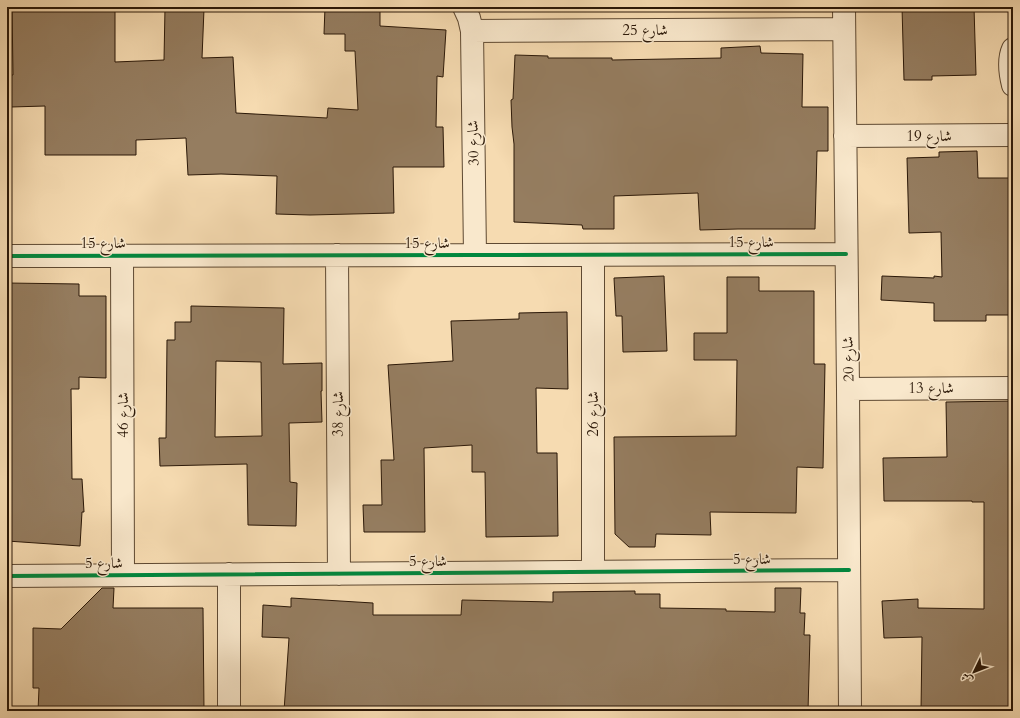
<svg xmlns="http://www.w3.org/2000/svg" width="1020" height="718" font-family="Cardo,Amiri,serif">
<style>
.building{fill:#957d60;stroke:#2b1808;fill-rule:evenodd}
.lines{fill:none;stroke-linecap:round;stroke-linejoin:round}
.street-casing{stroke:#5e4932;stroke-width:24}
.street{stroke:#f9e8cc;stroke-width:22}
.cycleway-casing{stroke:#f9e8cc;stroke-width:6}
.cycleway{stroke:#00873e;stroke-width:4}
.labels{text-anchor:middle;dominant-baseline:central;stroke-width:3;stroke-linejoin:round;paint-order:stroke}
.street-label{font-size:15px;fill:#2b1808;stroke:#f9e8cc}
</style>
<rect width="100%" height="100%" fill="#f6dbb1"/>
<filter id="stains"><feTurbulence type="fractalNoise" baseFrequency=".005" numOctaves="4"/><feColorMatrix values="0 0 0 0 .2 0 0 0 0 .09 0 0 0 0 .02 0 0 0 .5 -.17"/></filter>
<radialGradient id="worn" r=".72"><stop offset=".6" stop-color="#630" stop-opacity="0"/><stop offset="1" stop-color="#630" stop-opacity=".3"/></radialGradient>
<path class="building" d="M12 7H115V62L164 60 165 8 204 9 202 58 233 57 236 113 327 118 328 108 358 110 355 51H345V34H324L325 7H380V26L446 30 443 77 437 76 436 127H443L444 167H393L394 213 310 215 276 214 277 176 221 174 188 175 186 138 136 140V155H45V106L11 107 10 75H13Z
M902 7H974L976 75 932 76V80H904Z
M760 46 761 53 803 54 802 107H828V151H817L815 229H738L700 230 698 193 614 196V229H583L582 225 514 222V144L512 127 511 100 513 99 515 55 548 56V58H612V60L721 58V48Z
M977 151 978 178H1013V315H986V321H934V303L881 300 882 276 934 278V276L942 277 941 232 909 233 907 158 939 157V152Z
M664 276 667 351 623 352 622 316H616L614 278Z
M727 277H759V291H814V364H825L823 468 797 467 796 513 710 512 711 535 656 534 655 547H629L615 534 614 437 736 436 737 360H694V333H727Z
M7 283 79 284V296H106V378L79 377V389H71L72 479H82L84 512H82L80 546 7 541Z
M191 306 284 308 283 364 322 363V391H321L322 422 289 423 290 482 297 483 296 526 248 525 247 464 160 466 159 438H166L167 340H175V322H191ZM216 361 261 362 262 436 215 437Z
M567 312 568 389 536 388 537 453H557L558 536 486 537 485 472H472V445L424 448 425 532H364L363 505H382L381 460H394L388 365 453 361 451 321 519 319V313Z
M1013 401V711H921L922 637 884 638 882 601 918 599V608L984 609V502H972V501H884L883 458 947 457 946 402Z
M102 588H114L113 608H203L204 711H38L39 688H33V628L61 629Z
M775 588H801L800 613H805L804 635H810L808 711H284L289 638 262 637 263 605 291 607V598L373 603V615H461L462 600 553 602V592L635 591V594H660V608L726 609V611L775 612Z"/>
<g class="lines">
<g class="street-casing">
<path id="street" d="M464 7 469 18 472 31 475 255
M844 7 848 389 850 711
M472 31 844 29
M1013 49C1008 60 1010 73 1013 85
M845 136 1013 135
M122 255 123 575
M337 255 339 574
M7 256 475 255 846 254
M848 389 1013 388
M593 572V255
M7 576 849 570
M229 711V574"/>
</g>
<use href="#street" class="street"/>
<g class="cycleway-casing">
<path id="cycleway" d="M7 256 475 255 846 254
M7 576 849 570"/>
</g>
<use href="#cycleway" class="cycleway"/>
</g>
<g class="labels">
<g class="street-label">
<text x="645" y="30">شارع 25</text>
<text x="929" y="136">شارع 19</text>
<text transform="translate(473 143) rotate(-91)">شارع 30</text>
<text x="751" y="242">شارع 15</text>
<text x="103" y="243">شارع 15</text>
<text x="427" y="243">شارع 15</text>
<text transform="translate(848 359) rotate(-91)">شارع 20</text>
<text x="931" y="388">شارع 13</text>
<text transform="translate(338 414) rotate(-90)">شارع 38</text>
<text transform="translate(593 414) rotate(-90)">شارع 26</text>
<text transform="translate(123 415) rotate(-90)">شارع 46</text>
<text x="752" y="559">شارع 5</text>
<text x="428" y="561">شارع 5</text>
<text x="104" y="563">شارع 5</text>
</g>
</g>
<rect width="1020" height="718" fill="none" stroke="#f6dbb1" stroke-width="24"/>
<rect x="8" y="8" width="1004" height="702" fill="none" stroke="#2b1808" stroke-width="2"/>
<rect x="12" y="12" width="996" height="694" fill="none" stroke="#2b1808"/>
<g transform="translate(974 672) rotate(227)" stroke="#f9e8cc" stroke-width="3" paint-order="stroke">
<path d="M0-3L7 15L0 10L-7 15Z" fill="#2b1808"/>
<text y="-6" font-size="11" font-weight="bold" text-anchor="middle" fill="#2b1808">ش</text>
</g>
<rect width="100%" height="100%" filter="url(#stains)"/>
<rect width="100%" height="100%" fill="url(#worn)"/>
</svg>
